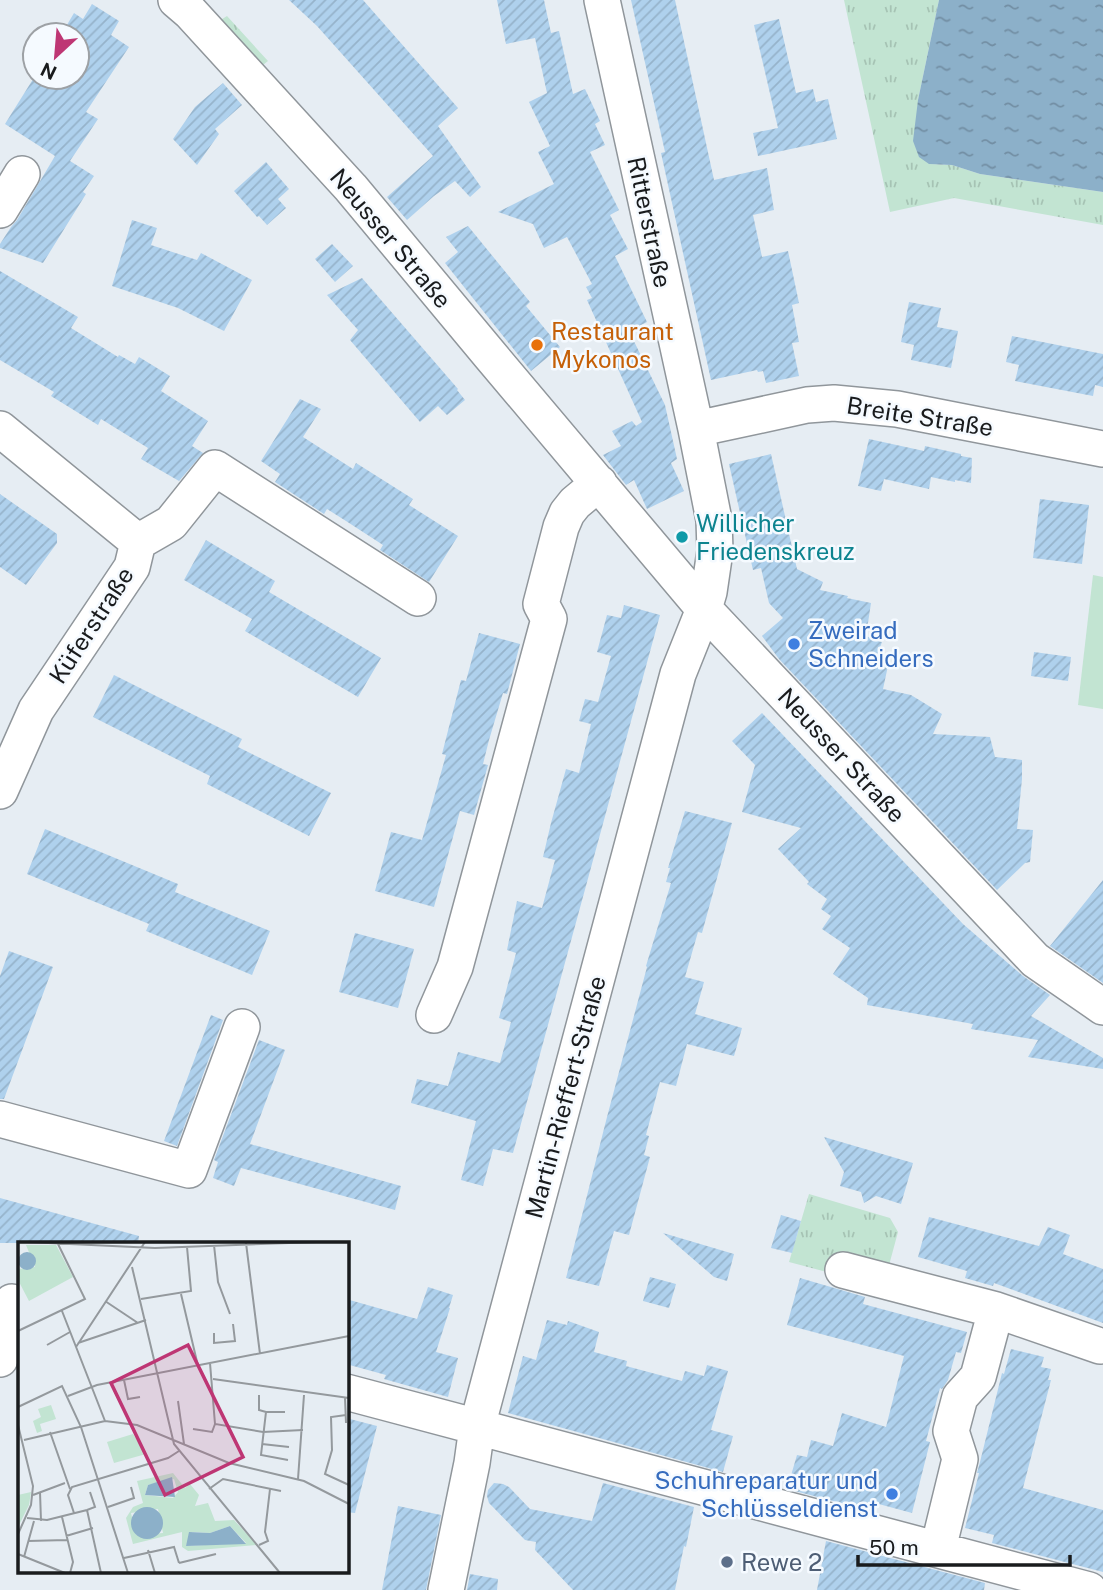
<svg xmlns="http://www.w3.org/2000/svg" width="1103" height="1590" font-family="'Public Sans',sans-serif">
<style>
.grass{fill:url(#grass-tufts)}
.garden{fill:#c2e4d2}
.water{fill:url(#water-ripples)}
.building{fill:url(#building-hatch)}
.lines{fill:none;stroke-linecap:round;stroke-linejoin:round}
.minor-casing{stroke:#90969b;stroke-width:38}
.minor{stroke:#fff;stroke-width:35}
.food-dot{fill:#e8710a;stroke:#f5faff;stroke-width:2.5}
.culture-dot{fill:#0f9aa8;stroke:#f5faff;stroke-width:2.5}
.shop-dot{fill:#3f7fe0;stroke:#f5faff;stroke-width:2.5}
.service-dot{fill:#5c6f8a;stroke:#f5faff;stroke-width:2.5}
.labels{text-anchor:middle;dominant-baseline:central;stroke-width:5;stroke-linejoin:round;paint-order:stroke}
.street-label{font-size:24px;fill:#191b1d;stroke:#f5faff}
.food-label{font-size:24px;fill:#c56008;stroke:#f5faff;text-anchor:start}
.culture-label{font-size:24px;fill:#0d838f;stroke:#f5faff;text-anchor:start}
.shop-label{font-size:24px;fill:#366cbe;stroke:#f5faff;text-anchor:start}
.service-label{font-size:24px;fill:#4e5e75;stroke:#f5faff;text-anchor:start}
.inset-road{fill:none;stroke:#94999d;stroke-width:2}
.view{fill:#be3674;fill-opacity:0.15;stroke:#be3674;stroke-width:3.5}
.inset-edge{fill:none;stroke:#191b1d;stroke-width:3.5}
</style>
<defs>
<pattern id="grass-tufts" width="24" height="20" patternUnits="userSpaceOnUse" patternTransform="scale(1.75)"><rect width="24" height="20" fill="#c2e4d2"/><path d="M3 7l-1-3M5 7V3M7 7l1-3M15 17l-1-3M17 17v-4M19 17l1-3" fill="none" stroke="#a6c3b4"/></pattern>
<pattern id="water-ripples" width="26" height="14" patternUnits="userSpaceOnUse" patternTransform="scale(1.75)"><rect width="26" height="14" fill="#8cb0c9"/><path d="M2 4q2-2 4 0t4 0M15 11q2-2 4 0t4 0" fill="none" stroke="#728ea3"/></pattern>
<pattern id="building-hatch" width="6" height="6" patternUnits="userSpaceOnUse" patternTransform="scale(1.75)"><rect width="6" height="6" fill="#afd1ed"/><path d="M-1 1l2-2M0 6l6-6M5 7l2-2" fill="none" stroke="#96b3cb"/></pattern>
</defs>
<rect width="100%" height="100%" fill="#e6edf3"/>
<path class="grass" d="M844 0H939L918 100 930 164 952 165 980 174 1103 192V225L954 198 890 212Z
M227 16 268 61 263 65 219 21Z
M809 1194 890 1218 898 1232 888 1269 838 1275 789 1262Z"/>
<path class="garden" d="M1093 575 1103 577V709L1078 705Z"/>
<path class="water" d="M939 0H1103V192L980 174 952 165 929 164 919 157 913 141 918 100Z"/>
<path class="building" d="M289 0H363L458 108 438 126 481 187 470 197 455 181 434 196 407 220 387 197 433 156 317 26Z
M497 0H544L551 33 559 31 573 94 585 89 600 121 595 124 605 145 590 152 619 210 610 215 628 249 615 256 647 322 629 331 665 405 677 459 671 463 684 491 647 509 634 480 626 485 603 455 621 446 612 431 632 421 636 426 642 422 587 300 592 298 586 287 592 284 567 237 544 248 533 224 498 212 554 184 538 152 550 146 529 102 547 93 535 38 506 44Z
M631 0H675L714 180 767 168 774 210 753 215 762 257 788 251 799 303 792 305 799 342 792 343 799 376 766 383 763 371 758 372 757 370 711 380 661 153 665 152Z
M92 4 119 21 111 35 129 47 86 112 98 119 70 161 94 176 83 192 86 194 43 263 0 248V244L11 227 17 220 55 156 5 124 35 76 77 77V35H61L74 13 83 19Z
M779 19 796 93 813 89 816 102 828 99 837 139 758 156 753 133 778 128 754 25Z
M223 83 242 105 215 129 219 134 197 165 173 139 195 107Z
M266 162 289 189 278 199 286 208 267 225 259 216 257 217 234 191Z
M132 220 157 228 151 245 197 260 201 253 252 280 224 331 178 308 112 286Z
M468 226 530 302 526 306 560 347 531 371 445 263 458 252 446 237Z
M332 244 353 266 335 282 315 259Z
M0 271 78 317 71 328 118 357 119 355 135 364 139 357 170 376 161 391 208 421 192 446 203 453 179 481 141 459 148 448 101 419 98 425 51 396 54 392 0 360Z
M362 278 458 389 457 390 465 400 447 415 438 406 420 422 350 340 358 330 327 295Z
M909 302 941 308 937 327 958 331 951 368 911 360 914 345 901 342Z
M1012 336 1103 354V387L1095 385 1093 396 1015 381 1019 365 1006 362Z
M300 399 321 409 303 437 353 469 356 463 413 499 409 505 458 536 429 582 380 550 383 545 346 521 327 509 324 514 275 482 280 474 261 461Z
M869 439 924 451 925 446 961 454V456L972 458 971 483 955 480V482L931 477 929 489 884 479 881 491 858 486Z
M771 454 797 569 823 582 820 590 848 596 847 598 871 603 866 636 882 642 876 658 889 661 883 689 911 695 942 714 933 734 990 737 995 757 1022 760V779L1017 829 1033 830 1030 862 1025 863 997 890 779 659 762 636 783 618 769 603 761 568 753 570 729 464Z
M0 494 57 534V543L26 585 0 567Z
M1040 499 1089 505 1082 564 1033 558Z
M206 540 275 581 269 592 381 658 358 697 245 631 252 619 184 580Z
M624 605 660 615 513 1153 493 1149 483 1186 461 1180 476 1121 411 1103 417 1079 448 1086 458 1052 500 1063 511 1022 499 1018 516 953 507 950 517 901 542 908 555 860 543 857 551 823 566 769 579 773 591 724 579 721 585 699 598 702 611 656 597 652 607 615 621 618Z
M479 633 520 644 507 694 503 693 489 740 483 764 488 765 474 815 460 811 434 907 375 891 391 832 422 840 446 755 442 754 461 680 466 681Z
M1034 652 1071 657 1068 681 1031 676Z
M114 675 242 739 238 747 331 793 309 836 207 784 210 776 93 717Z
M762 713 963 924 1023 976 1050 995 1031 1016 1103 1058V1069L1028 1057 1038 1040 971 1029 973 1024 867 1005 868 998 833 974 850 948 822 929 831 916 821 909 827 899 807 884 809 882 778 849 801 828 742 812 755 765 732 741Z
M685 811 732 823 702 933 698 932 685 977 704 982 695 1014 742 1028 734 1056 687 1044 676 1086 660 1082 646 1135 649 1136 644 1155 650 1157 629 1235 614 1231 599 1286 566 1278 607 1117 647 967 646 966 671 883 666 882 670 868H668Z
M45 829 178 884 175 892 270 931 252 975 146 931 149 924 27 874Z
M1103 880V983L1050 946Z
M355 933 414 949 398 1008 339 992Z
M9 951 53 967 4 1099H0V976Z
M211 1015 223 1020 177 1146 164 1141Z
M259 1040 285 1050 250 1144 401 1186 395 1210 241 1168 234 1186 213 1178 218 1162 214 1160Z
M824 1137 913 1163 901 1204 876 1196 864 1203 861 1192 840 1186 844 1172Z
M0 1198 139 1236 138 1243H0Z
M781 1215 801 1221 792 1253 771 1248Z
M929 1217 1039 1246 1048 1227 1070 1235 1063 1254 1103 1269V1323L994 1283 993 1286 965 1278 967 1271 918 1257Z
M663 1233 734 1254 727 1281 714 1277Z
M650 1277 676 1284 669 1308 643 1301Z
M800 1278 865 1297 863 1304 967 1332 961 1353 956 1352 948 1380 942 1389 940 1388 926 1441 930 1442 912 1513 875 1503 872 1511 787 1489 797 1455 807 1457 811 1440 833 1446 842 1413 886 1427 904 1356 787 1325Z
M428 1287 453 1295 449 1308H450L436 1352 458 1358 448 1397 384 1379 386 1375 346 1364V1299L417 1319Z
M547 1320 567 1325 568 1321 599 1332 594 1352 627 1361 626 1366 682 1381 685 1371 704 1376 707 1365 728 1371 711 1430 733 1436 723 1472 508 1413 523 1356 536 1360Z
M1011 1349 1044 1357 1041 1367 1051 1369 1048 1380H1051L1023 1488 1103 1510V1572L992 1543 994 1535 965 1528 979 1473H977L980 1462 1002 1373 1004 1374Z
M346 1418 377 1426 355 1513 346 1512Z
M494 1483 503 1484 509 1487 530 1509 592 1521 603 1483 694 1507 686 1547 684 1546 675 1590H573L535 1550 536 1542 525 1540 489 1503 487 1496 488 1490Z
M398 1506 441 1515 426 1590H382Z
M826 1541 985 1583 984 1590H817Z
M470 1574 498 1579 497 1590H467Z"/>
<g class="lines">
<g class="minor-casing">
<path id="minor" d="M176 0 190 12 351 188 490 355 704 609 1035 960 1103 1007
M0 210 22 174
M0 429 138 542 132 567 36 710 0 791
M696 429 807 405 834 403 897 409 1103 449
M138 542 171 523 215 468 418 598
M434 1015 455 967 549 619 541 604 561 527 567 513 575 503 599 483
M0 1119 189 1170 242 1027
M843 1270 996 1310 978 1377 960 1397 951 1431 960 1459 938 1549
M996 1310 1100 1346
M0 1359 12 1302
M346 1392 1089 1590
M446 1590 472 1463 477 1427 678 674 704 609 709 592 715 551 714 520 696 429 602 0"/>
</g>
<use href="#minor" class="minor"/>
</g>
<circle class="food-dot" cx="537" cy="345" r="7"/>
<circle class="culture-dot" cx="682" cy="537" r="7"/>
<g class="shop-dot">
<circle cx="794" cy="644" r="7"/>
<circle cx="892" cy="1494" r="7"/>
</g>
<circle class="service-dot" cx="727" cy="1562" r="7"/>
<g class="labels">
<g class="street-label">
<text transform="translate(650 222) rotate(78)">Ritterstraße</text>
<text transform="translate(391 238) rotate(50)">Neusser Straße</text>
<text transform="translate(920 416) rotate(9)">Breite Straße</text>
<text transform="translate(91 625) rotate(-57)">Küferstraße</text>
<text transform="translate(842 755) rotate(47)">Neusser Straße</text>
<text transform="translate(565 1097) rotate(-75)">Martin-Rieffert-Straße</text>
</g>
<g class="food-label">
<text x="551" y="331">Restaurant<tspan x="551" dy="28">Mykonos</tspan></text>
</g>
<g class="culture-label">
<text x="696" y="523">Willicher<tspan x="696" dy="28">Friedenskreuz</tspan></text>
</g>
<g class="shop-label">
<text x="808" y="630">Zweirad<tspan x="808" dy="28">Schneiders</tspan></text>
<text x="878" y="1480" text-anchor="end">Schuhreparatur und<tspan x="878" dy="28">Schlüsseldienst</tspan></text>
</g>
<g class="service-label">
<text x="741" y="1562">Rewe 2</text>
</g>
</g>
<g transform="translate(18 1242)">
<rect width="331" height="331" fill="#e6edf3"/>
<path d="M8 3H38L55 35 11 59 0 38V27L17 25ZM33 163 38 177 22 182 24 189 19 191 15 179 23 175 20 167ZM155 231 167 246 172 242 181 253 177 264 190 261 197 279 216 278 239 303 170 309 164 305V290L115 302 108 276 115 265 125 261 119 239ZM156 237 160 250 155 256 127 253 130 243ZM140 267 145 291 118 293 113 271ZM212 284 228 301 168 304 174 290 192 291ZM13 250 11 263 0 285V253Z" fill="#c2e4d2" fill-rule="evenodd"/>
<path d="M115 192 128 212 96 221 89 200Z" fill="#c2e4d2"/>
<path d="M0 19a9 9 0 1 1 18 0a9 9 0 1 1-18 0ZM154 235 157 255 127 253 130 243ZM113 281a16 16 0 1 1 32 0a16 16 0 1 1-32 0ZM212 284 228 302 168 304 171 290 192 291Z" fill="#8cb0c9"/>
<path class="inset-road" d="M9 0 137 6 299 0M228 1 242 112M196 3 200 40 212 72M114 25 156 202 262 331M163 52 180 124M123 57 173 49 169 5M87 59 120 81M44 69 87 179M0 89 67 57 40 2M196 91V101L217 99 215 82M60 101 128 78M29 103 52 90M58 105 127 0M192 121 197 182 245 190 285 188M195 137 331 156M106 138 110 157 122 155M241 153V168L248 170M50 154 79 143 331 94M327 156 328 181M160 159 166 202M0 165 44 144 63 185 110 331M267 170H248L243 213 270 218M328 173 313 175 314 208 307 232 331 243M0 183 15 244 13 263 0 292M175 187 194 190 197 182M32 190 52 247M6 198 87 179 119 183 211 221 286 239 331 262M244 202 271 205M280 237 286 153M191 247 205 237 263 249M22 250 23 279M15 253 47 241M90 265 116 256 113 245M69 268 83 331M56 271 50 253 54 245 150 216 161 209M44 275 55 320 52 331M9 276 29 278 69 268 77 265 72 250M48 294 75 286M10 299 49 298M241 303 250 299 247 290 252 247M130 308 137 331M0 312 47 331M6 315 16 279M106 316 156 305 161 321M161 321 198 312"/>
<path class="view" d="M170 103 225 215 147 253 93 141Z"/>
<rect width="331" height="331" class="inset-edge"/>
</g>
<g transform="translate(56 56) rotate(206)"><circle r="33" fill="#f5faff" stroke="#9da1a5" stroke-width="2"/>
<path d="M0-5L12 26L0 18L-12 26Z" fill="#be3674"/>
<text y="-10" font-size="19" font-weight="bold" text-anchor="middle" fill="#191b1d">N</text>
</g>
<path d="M858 1555v10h212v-10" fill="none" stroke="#191b1d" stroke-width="3.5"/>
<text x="869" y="1555" font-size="21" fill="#191b1d" stroke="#f5faff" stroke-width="5" paint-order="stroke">50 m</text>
</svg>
